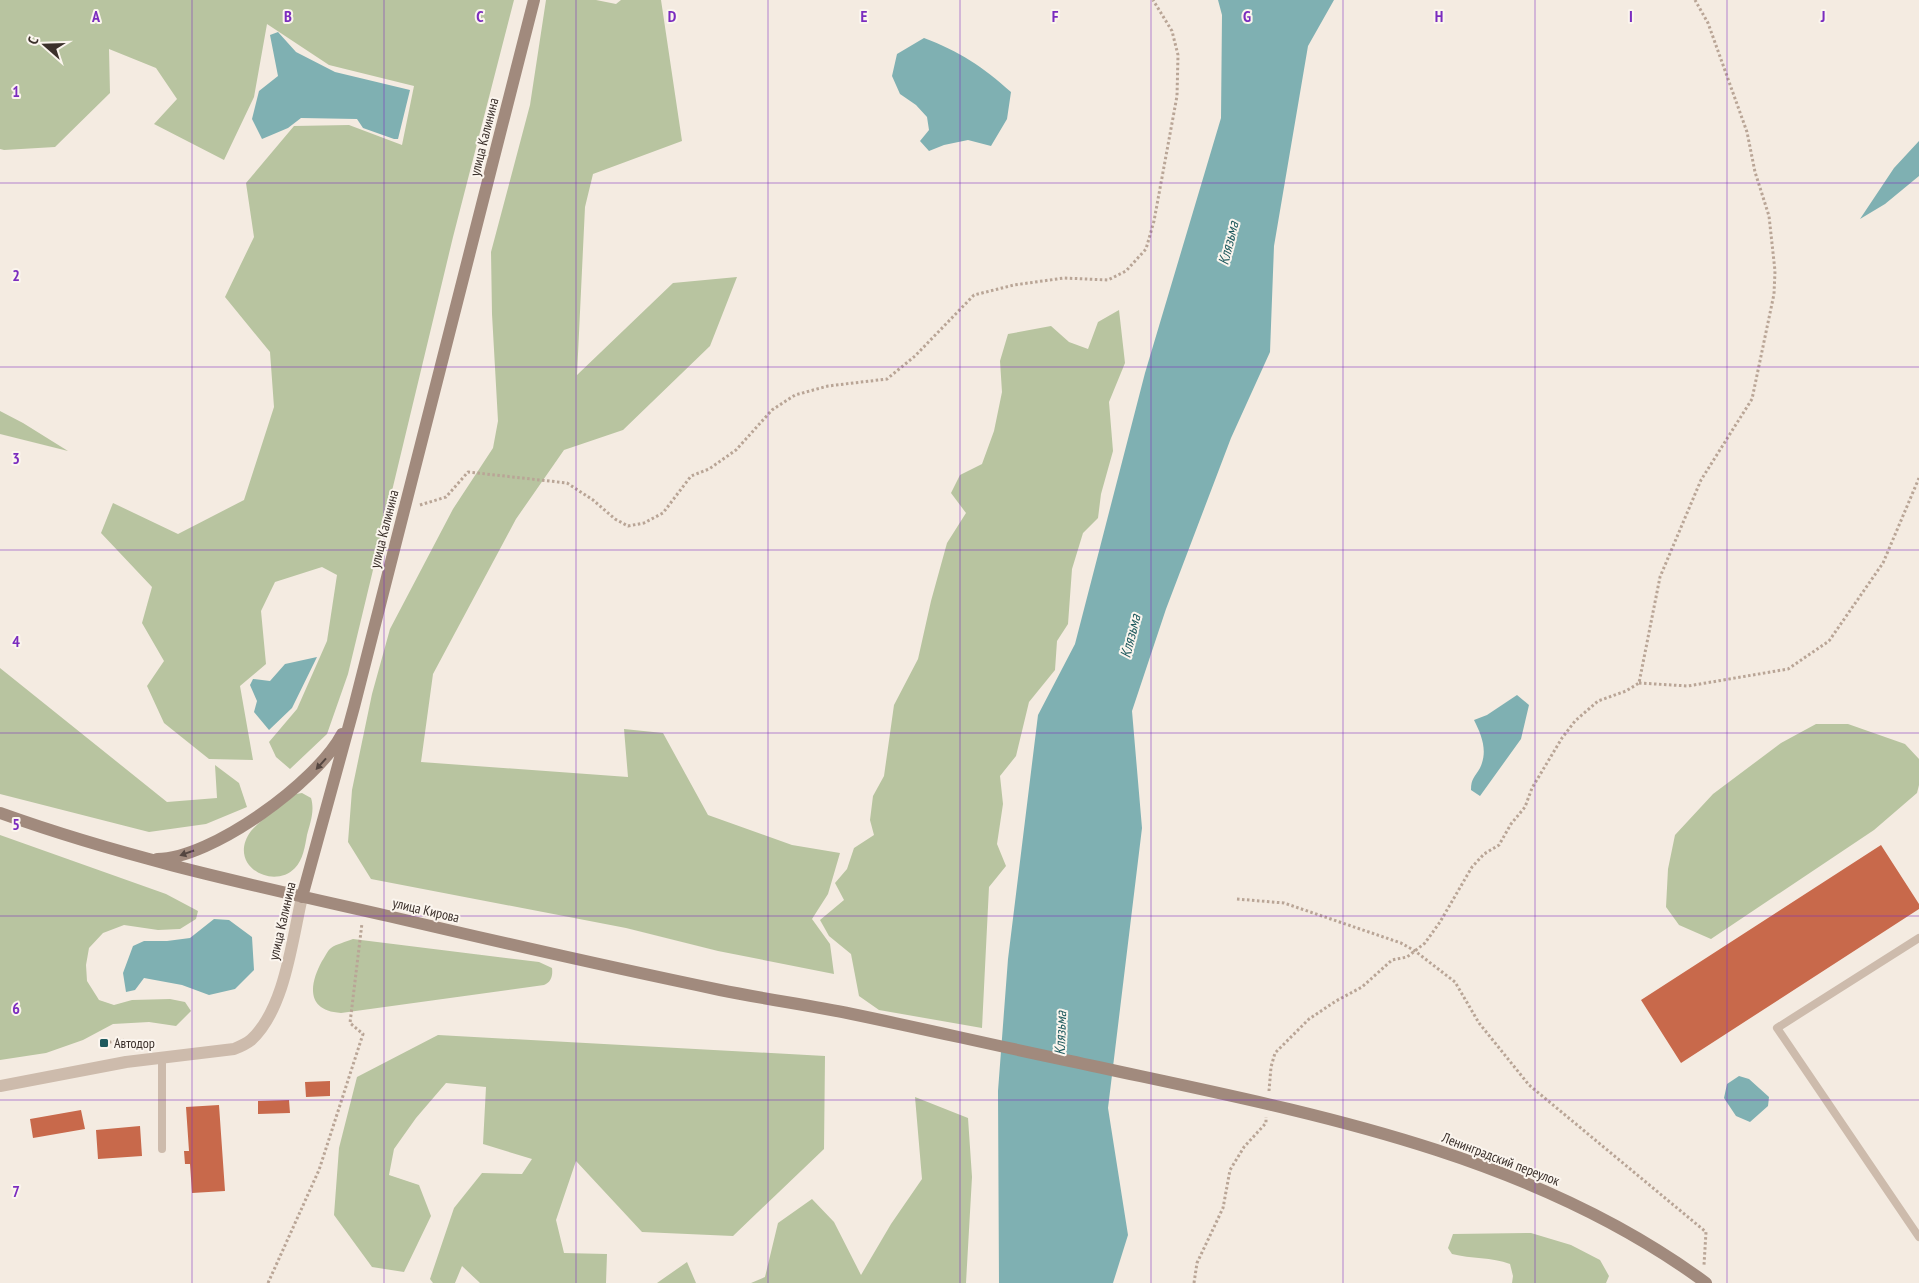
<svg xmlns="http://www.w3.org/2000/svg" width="1919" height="1283" font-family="'PT Sans Narrow',sans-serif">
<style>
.green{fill:#b8c4a0}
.water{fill:#7fb0b2}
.building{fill:#c8694b}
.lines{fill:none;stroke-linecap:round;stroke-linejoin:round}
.path{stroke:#b9a596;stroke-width:3;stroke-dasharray:2.5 2.5;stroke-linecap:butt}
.service{stroke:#cdbbac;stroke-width:8}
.tertiary{stroke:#cdbbac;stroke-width:12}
.secondary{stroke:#a18a7d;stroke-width:12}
.oneway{fill:#544640}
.grid{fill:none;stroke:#7b2cbf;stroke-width:1;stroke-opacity:0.55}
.poi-dot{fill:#1f5a5e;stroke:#fbf5ee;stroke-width:2}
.labels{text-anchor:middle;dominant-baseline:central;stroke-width:4;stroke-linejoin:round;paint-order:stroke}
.street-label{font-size:14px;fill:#3b302b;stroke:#fbf5ee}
.poi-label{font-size:14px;fill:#3b302b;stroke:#fbf5ee;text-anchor:start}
.water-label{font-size:15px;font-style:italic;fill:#1f5a5e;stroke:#fbf5ee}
.grid-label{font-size:16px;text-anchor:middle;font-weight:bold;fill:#7b2cbf;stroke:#fbf5ee;stroke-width:4;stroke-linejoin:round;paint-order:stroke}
</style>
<rect width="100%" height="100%" fill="#f4ebe1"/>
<path class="green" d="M0 0H514L453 237 348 674 327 734 290 769 276 757 269 742 297 709 327 641 337 575 322 567 275 582 261 611 266 664 240 686 253 760 209 759 164 723 147 686 164 661 142 623 152 587 101 533 113 503 178 534 244 500 274 407 270 352 225 297 254 237 246 183 294 126 349 125 402 145 414 86 329 65 267 24 254 97 224 160 154 124 177 99 156 68 109 49 110 93 55 147 4 150 0 149Z
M546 0H596L616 4 621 0H661L682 141 593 174 585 207 577 375 673 283 737 277 710 346 623 430 564 450 516 519 433 674 421 762 628 777 624 729 663 733 708 815 792 845 840 853 828 894 812 919 830 944 834 974 718 951 626 928 371 879 348 842 352 790 372 694 390 629 453 509 493 448 498 421 492 314 491 252 530 105Z
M1119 310 1125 363 1109 402 1113 451 1101 494 1098 518 1083 533 1072 569 1068 624 1057 641 1055 670 1029 702 1016 756 1000 776 1003 804 997 844 1006 866 989 887 982 1028 879 1010 859 996 851 954 829 936 820 920 844 900 835 883 847 869 854 848 874 835 870 820 873 796 884 776 894 705 918 659 931 601 947 543 966 513 951 493 960 475 982 464 994 431 1002 392 1000 361 1008 334 1051 326 1069 342 1088 349 1098 322Z
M0 411 23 423 68 451 0 434Z
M0 668 167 802 217 798 215 765 239 783 247 807 206 824 149 832 0 794Z
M1816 724H1848L1905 744 1919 759V785L1917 793 1874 830 1711 939 1679 925 1666 907 1668 869 1675 835 1713 794 1781 743Z
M302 793 311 798C315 811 310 823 307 835 305 846 303 860 295 868 273 891 226 865 251 831 260 820 285 804 296 794Z
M0 835 166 894 198 911 196 919 180 929 158 930 124 925 103 933 89 948 86 965 87 981 99 1000 114 1005 132 1000 170 999 185 1002 191 1011 176 1026 149 1022 113 1024 83 1040 46 1053 0 1060Z
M353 939 539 962 552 968C553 976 551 982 544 985L341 1013C306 1011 309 985 322 961 325 957 327 951 331 948 336 944 346 942 353 939Z
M438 1035 825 1056 824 1149 733 1236 642 1232 576 1161 556 1220 564 1253 607 1254 606 1283H480L462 1266 455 1283H433L430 1279 454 1208 482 1173 522 1174 532 1159 483 1144 486 1087 446 1083 416 1118 394 1149 389 1175 419 1185 431 1216 404 1272 372 1267 334 1215 339 1148 357 1077Z
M915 1097 968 1118 972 1177 966 1283H751L765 1277 778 1223 812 1199 834 1222 861 1275 891 1224 922 1179Z
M1531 1233 1571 1245 1600 1260 1609 1276 1606 1283H1512L1513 1276 1510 1264C1492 1257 1471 1259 1452 1254L1448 1248 1453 1234Z
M687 1262 696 1283H657Z"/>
<path class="water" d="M1218 0H1334L1308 46 1274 246 1270 352 1231 438 1166 609 1132 711 1142 828 1108 1108 1128 1235 1113 1283H999L998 1091 1008 959 1038 715 1075 644 1145 373 1221 118 1222 15Z
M278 32 296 52 335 72 410 90 398 139H394L363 128 357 119 301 118 288 128 262 139 252 119 259 91 278 76 270 35Z
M924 38C959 51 983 67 1011 92L1007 119 991 146 968 140 944 145 929 151 920 141 929 130 927 117 916 105 900 94 892 76 897 54Z
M1919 141V176L1885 204 1860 219 1894 168Z
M317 657 292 708 269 730 254 712 257 701 250 685 253 679 270 681 285 664Z
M1517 695 1529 705 1521 739 1480 796 1471 790C1471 778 1475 777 1480 768 1488 751 1482 736 1474 720L1487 715Z
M214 919 229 920 252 937 254 970 235 989 209 995 182 985 144 978 135 990 126 992 123 973 133 946 144 941H167L190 938Z
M1739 1076 1749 1079 1769 1097 1768 1106 1750 1122 1736 1116 1724 1098 1727 1084Z"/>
<path class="building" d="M1881 845 1919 904V909L1681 1063 1641 1000Z
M330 1081V1096L306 1097 305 1082Z
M289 1100 290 1113 258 1114V1101Z
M219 1105 225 1191 192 1193 190 1164H185L184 1151H189L186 1107Z
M81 1110 85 1129 33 1138 30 1119Z
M140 1126 142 1156 98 1159 96 1130Z"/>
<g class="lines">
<path class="path" d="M420 505 446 497 468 472 567 483 593 500 615 519 628 526 644 523 663 513 691 476 709 469 736 450 772 410 795 395 828 386 887 379 915 356 974 295 1014 285 1064 278 1108 280 1126 271 1146 249 1154 221 1177 96 1178 55 1172 31 1153 0
M1639 683 1688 686 1788 669 1829 641 1883 563 1919 478
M1237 899 1284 903 1401 943 1415 951 1455 982 1479 1023 1529 1085 1706 1232 1704 1265
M104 1043 124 1040
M1269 1091 1271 1067 1275 1053 1309 1019 1336 1001 1362 987 1392 960 1407 957 1425 943 1440 922 1472 867 1484 854 1499 845 1511 824 1525 807 1532 788 1562 738 1575 721 1598 701 1626 691 1639 683 1660 577 1701 480 1752 399 1774 294 1775 271 1769 216 1755 172 1747 132 1708 23 1695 0
M268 1283 319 1170 363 1034 350 1023 362 923
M1194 1283 1197 1263 1223 1208 1230 1170 1244 1147 1266 1123V1117"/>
<path class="service" d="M1919 938 1777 1028 1919 1237
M162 1149V1057"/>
<path class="tertiary" d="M0 1086 126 1062 234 1049C239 1047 246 1044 251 1040 285 1009 292 940 302 897"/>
<path class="secondary" d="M0 813C128 859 256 886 388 916 499 942 609 967 720 990 764 999 808 1005 852 1014 925 1029 997 1046 1070 1061 1289 1109 1522 1147 1706 1283
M157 859C211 859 317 782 342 734
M302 897 354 707 534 0"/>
</g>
<defs><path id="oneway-solid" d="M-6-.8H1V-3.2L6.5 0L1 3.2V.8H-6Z" transform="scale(1.25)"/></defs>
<g class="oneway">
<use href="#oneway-solid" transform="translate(321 764) rotate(132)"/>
<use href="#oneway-solid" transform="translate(187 853) rotate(161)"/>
</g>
<path class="grid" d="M192 0V1283M384 0V1283M576 0V1283M768 0V1283M960 0V1283M1151 0V1283M1343 0V1283M1535 0V1283M1727 0V1283M0 183H1919M0 367H1919M0 550H1919M0 733H1919M0 916H1919M0 1100H1919"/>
<rect class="poi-dot" x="99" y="1038" width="10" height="10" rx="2.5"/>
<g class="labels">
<g class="street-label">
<text transform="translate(484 137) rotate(-76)">улица Калинина</text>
<text transform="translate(384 529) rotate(-76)">улица Калинина</text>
<text transform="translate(426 910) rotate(13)">улица Кирова</text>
<text transform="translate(282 921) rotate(-77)">улица Калинина</text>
<text transform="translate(1501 1159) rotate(21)">Ленинградский переулок</text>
</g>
<g class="poi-label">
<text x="114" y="1043">Автодор</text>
</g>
<g class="water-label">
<text transform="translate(1228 243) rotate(-76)">Клязьма</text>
<text transform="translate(1130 636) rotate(-76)">Клязьма</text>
<text transform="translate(1060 1033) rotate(-88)">Клязьма</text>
</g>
</g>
<g class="grid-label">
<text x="96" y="22">A</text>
<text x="288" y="22">B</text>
<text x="480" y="22">C</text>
<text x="672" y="22">D</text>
<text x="864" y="22">E</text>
<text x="1055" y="22">F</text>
<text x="1247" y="22">G</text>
<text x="1439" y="22">H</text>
<text x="1631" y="22">I</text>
<text x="1823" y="22">J</text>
<text x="16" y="97">1</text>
<text x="16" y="281">2</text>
<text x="16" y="464">3</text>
<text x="16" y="647">4</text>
<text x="16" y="830">5</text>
<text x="16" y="1014">6</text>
<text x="16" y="1197">7</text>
</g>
<g transform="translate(45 45) rotate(290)" stroke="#fbf5ee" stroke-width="4" paint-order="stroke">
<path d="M0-4L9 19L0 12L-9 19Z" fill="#3b302b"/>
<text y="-8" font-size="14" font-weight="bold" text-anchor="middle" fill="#3b302b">С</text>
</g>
</svg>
